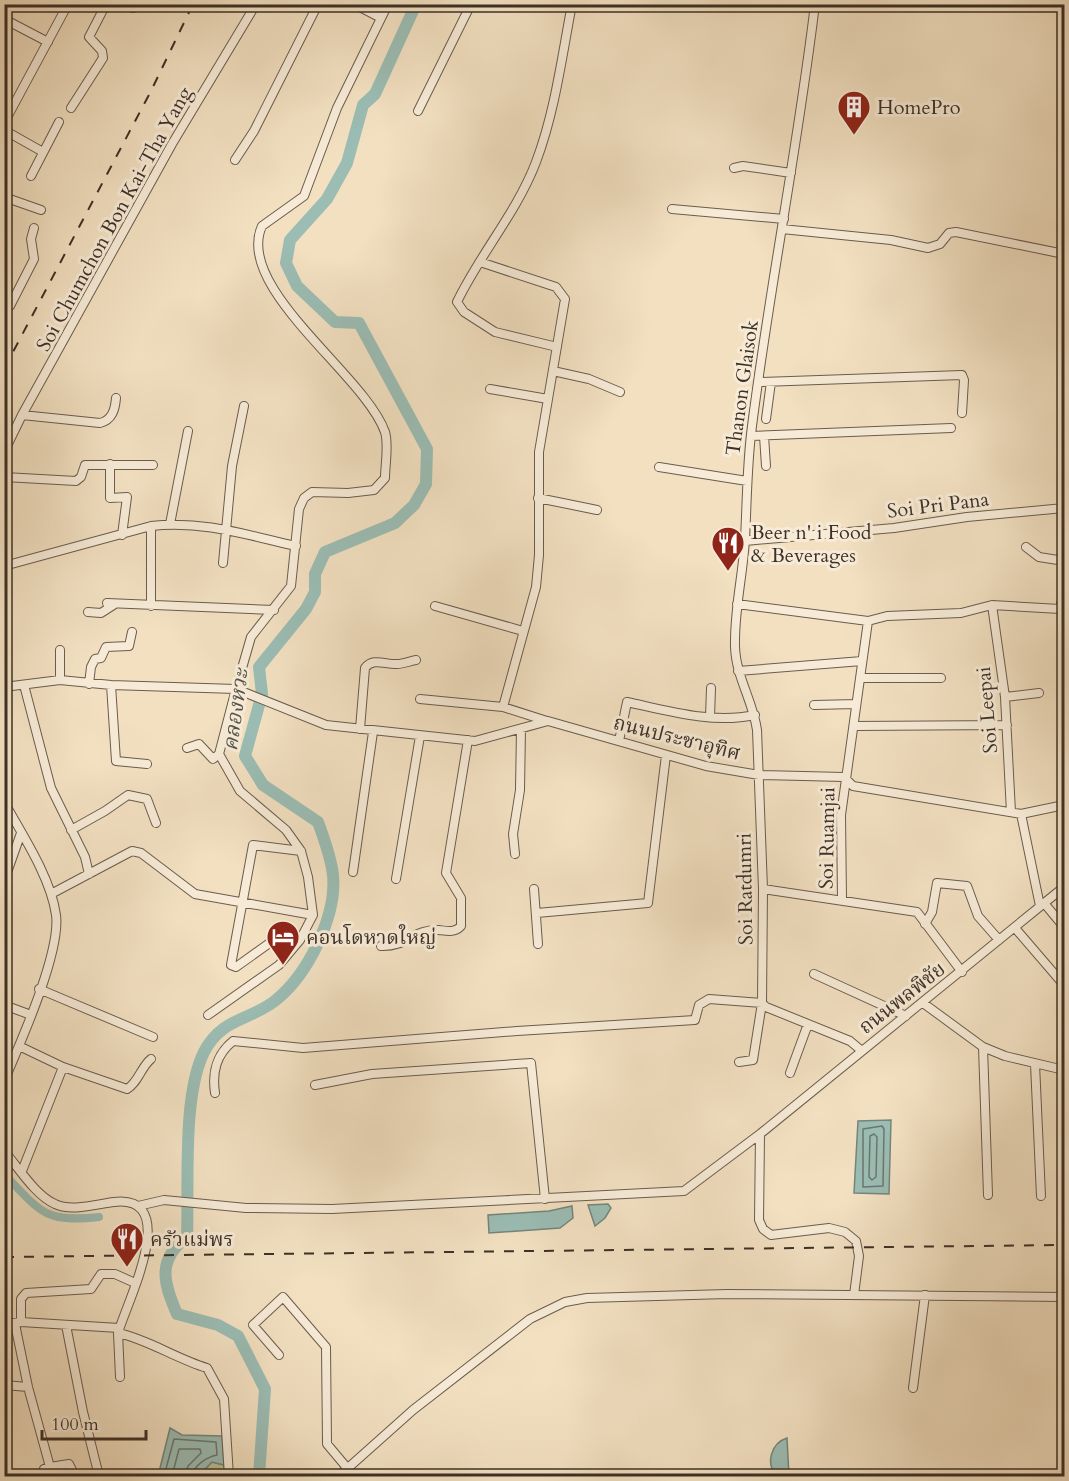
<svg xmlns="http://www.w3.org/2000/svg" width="1069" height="1481" font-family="Cardo,'Noto Serif Thai',serif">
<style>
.green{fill:#bdc191;stroke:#7c785c;stroke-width:1.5}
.water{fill:#9bbdb4;stroke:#75857c;stroke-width:1.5}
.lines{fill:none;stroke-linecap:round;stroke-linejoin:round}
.shore{stroke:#6c766e;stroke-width:1.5}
.canal{stroke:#9bbdb4;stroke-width:8}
.river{stroke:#9bbdb4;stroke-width:12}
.minor-casing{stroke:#6a5c4e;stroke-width:10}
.minor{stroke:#f7ebd7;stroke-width:8}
.rail{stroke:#3c3027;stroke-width:2;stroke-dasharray:10 10;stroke-linecap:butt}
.labels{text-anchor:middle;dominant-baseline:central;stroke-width:6;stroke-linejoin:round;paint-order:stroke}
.poi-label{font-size:20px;fill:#3c3027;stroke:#f7ebd7;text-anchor:start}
.street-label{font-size:20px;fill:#3c3027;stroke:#f7ebd7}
.water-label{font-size:21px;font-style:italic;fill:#54534a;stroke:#f7ebd7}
</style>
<rect width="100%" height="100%" fill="#f2e0c1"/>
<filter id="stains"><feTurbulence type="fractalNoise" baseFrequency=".00333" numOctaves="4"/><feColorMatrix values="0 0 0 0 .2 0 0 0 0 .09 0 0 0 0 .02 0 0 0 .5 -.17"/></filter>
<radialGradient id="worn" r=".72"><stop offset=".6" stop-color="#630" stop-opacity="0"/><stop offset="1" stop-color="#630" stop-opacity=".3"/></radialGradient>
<path class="green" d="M212 1462 224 1465 225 1476H198Z"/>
<path class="water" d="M891 1120 889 1194 854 1193 858 1121Z
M608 1204 611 1208 605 1218 595 1226 588 1205Z
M572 1206 573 1218 560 1228 489 1233 488 1215 549 1211Z
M170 1428 182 1435 222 1436 224 1465 212 1462 198 1476H158Z
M787 1438 789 1476H777C765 1464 771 1443 787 1438Z"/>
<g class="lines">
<path class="shore" d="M882 1126 884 1129 883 1186 863 1187V1129Z
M874 1134 877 1137 876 1177 872 1180 869 1177 870 1136Z
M164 1476 174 1439 216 1442 217 1455C207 1457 194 1465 192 1476
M172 1476 179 1449H200L201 1453 188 1466 185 1476"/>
<path class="canal" d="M4 1174C41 1212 44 1223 99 1217"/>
<path class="river" d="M259 1476 265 1389 238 1336 218 1325 177 1314C164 1284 156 1260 187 1237 189 1187 182 1096 204 1052 222 1017 252 1020 276 1000 308 974 337 916 333 875 331 857 324 839 318 822L263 785 245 756 262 694 259 667 306 609 315 592V574L325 552 395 523 414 505 426 484 427 449 359 323 335 322 297 286 286 263 290 240 327 199 347 163 363 105 375 94 416 4"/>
<g class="minor-casing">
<path id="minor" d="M121 4 133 8 142 4
M354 4 381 18
M4 16 10 4
M4 19 48 42
M71 108 103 58 102 51 89 37 106 4
M418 111 471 4
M4 123 68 4
M4 130 43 152
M235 160 254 131 318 4
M734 168 743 166 791 173
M31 176 59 122
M4 197 41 210
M672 209 784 219
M782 229 891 240 928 248 940 244 949 233 956 232 1064 254
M480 262 556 287 565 299 539 452V555L536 587 503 707
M4 308 10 306 34 259 31 239 34 228
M557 347 495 332 464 312 457 302C480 254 517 212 536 162 555 112 562 56 572 4
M553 371 589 379 620 392
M759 382 962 375 964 380 962 413
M490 389 548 399
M22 415 100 423C112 420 115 410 116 398
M766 419 771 382
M751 436 951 428
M764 436 766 466
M4 452 22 415 172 144 256 4
M110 464V498L127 497 122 535
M659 467 747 481
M4 477 76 481 81 477 85 465H153
M538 498 597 510
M170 524 188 431
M745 541 894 528 967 517 1064 508
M1026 547 1039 557 1064 561
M223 563 232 466 244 406
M4 566 151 526C202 520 247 535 296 546
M107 603 274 610
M737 604 868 621 887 616 961 613 992 605 1060 609 1064 591
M992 605 1005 697 1011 812
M151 606V526
M435 606 523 631
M88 612 101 613 115 604
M1062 616 1064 628
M60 650V680
M738 671 862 661
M860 678H941
M89 684 91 667 95 659 101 658 106 647 129 646 132 632
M24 685 51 788 85 857 89 874
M111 685 116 761 147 764
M4 687 60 680 111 685 236 689 251 637 291 586 299 509 304 498 312 492 348 493 374 490 385 478C385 465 389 445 385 432 365 375 234 288 262 226L304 196 337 108 388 4
M1005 697 1039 693
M420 699 503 707 547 721
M814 705 856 704
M710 717 711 688
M854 726 1007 725
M360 729 365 668C373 657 386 665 397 664 403 664 410 661 416 660
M619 741 627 702C669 711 712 724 755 715
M187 748 199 744 213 759 219 754
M1064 760V762
M4 802C22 834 51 878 56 915 61 952 20 1044 4 1081
M1021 814 1040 906
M71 830 105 811 128 795 147 799 156 823
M515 854 513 834 520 790 521 729
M353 872 373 732
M396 879 420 736
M4 881 21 833
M534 889 538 944
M763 889 917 912 962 972
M51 894 132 851 141 853 195 894 313 915
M842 899 841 815 868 621
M1044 903 1064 927
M537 913 648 903 666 755
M925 924 932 912 937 883 967 886 978 916 999 940
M1015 928 1064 985
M381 946C408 947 412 929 439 930 447 931 455 933 461 926V898L446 873 468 740
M290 952 271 942 236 967 231 965 253 845 301 851
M814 974 906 1016
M39 989 153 1037
M923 1003 983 1047 1005 1056 1064 1070
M4 1005 31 1015
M208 1015 279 965 300 940 313 915 308 877 301 851 286 830 240 791 219 754 236 689 326 725 475 741 548 721 706 766 759 775 844 777 853 786 1021 814 1064 805
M19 1046 63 1067 127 1089C138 1083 141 1067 151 1059
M983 1047 988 1195
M739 1062 753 1060 762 1003 763 889 757 730C753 701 736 677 735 647 734 610 743 575 745 539 747 501 747 463 752 426 770 285 798 146 815 4
M1035 1064 1041 1196
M790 1073 808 1024
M315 1085 372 1074 531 1063 545 1199
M215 1093C212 1072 216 1055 233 1041L303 1048 517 1031 695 1020 699 1005 709 999 762 1003 766 1007 850 1041 862 1051
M760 1134 759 1220 763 1229 771 1235 829 1228 845 1232 856 1241 859 1256 854 1295
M4 1151C19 1168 35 1195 55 1204 71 1212 97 1204 114 1202 183 1194 126 1304 118 1333 147 1339 177 1359 207 1368L224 1399 229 1476
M22 1171 63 1067
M138 1206 164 1200 246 1208 332 1209 684 1191 760 1134 1064 887
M21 1322V1299L26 1293 91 1289 101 1274H115L135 1283
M4 1324 21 1322 119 1328
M15 1324 28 1387 50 1467 69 1464 75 1476
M66 1325 83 1412 99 1476
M118 1333 120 1377
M279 1355 253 1325 283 1297 326 1347 327 1444 348 1469
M4 1385 28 1387
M913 1388 925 1295
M45 1476 44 1469 50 1467
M339 1476 413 1410 530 1319 565 1302 587 1298 727 1294 1064 1297"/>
</g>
<use href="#minor" class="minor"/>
<path class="rail" d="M4 369 151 91 193 4
M4 1257 1064 1245"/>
</g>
<defs>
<g id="building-pin" transform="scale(1.725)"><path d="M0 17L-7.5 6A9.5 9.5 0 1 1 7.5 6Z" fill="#8f2418" stroke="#f7ebd7"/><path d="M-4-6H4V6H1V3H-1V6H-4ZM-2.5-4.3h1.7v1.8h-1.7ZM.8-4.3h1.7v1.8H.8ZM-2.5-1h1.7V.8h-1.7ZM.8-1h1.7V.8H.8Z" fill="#fff"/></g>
<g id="restaurant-pin" transform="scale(1.725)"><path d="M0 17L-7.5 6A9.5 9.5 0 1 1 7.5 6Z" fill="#8f2418" stroke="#f7ebd7"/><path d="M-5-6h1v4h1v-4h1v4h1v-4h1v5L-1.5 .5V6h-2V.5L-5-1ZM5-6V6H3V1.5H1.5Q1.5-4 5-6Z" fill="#fff"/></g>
<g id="hotel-pin" transform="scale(1.725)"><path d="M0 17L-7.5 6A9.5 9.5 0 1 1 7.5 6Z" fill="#8f2418" stroke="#f7ebd7"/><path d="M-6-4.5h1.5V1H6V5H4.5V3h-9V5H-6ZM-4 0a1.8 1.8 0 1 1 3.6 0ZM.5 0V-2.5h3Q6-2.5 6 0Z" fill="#fff"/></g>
</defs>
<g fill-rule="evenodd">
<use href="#building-pin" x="854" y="107"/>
<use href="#restaurant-pin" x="728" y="543"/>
<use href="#hotel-pin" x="283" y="937"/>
<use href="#restaurant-pin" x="127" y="1239"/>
</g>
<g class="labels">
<g class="poi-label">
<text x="877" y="107">HomePro</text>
<text x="751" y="532">Beer n' i Food<tspan x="751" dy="23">&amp; Beverages</tspan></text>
<text x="306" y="937">คอนโดหาดใหญ่</text>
<text x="150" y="1239">ครัวแม่พร</text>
</g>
<g class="street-label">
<text transform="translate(114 219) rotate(-61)">Soi Chumchon Bon Kai-Tha Yang</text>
<text transform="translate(742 388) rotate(-82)">Thanon Glaisok</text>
<text transform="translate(938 505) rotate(-7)">Soi Pri Pana</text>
<text transform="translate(987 710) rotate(-95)">Soi Leepai</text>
<text transform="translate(677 738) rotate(14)">ถนนประชาอุทิศ</text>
<text transform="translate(827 838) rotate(-89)">Soi Ruamjai</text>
<text transform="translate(745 889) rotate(-91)">Soi Ratdumri</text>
<text transform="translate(902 998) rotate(-38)">ถนนพลพิชัย</text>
</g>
<g class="water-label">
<text transform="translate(236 710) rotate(-82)">คลองหวะ</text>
</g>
</g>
<rect width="1069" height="1481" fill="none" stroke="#f2e0c1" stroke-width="24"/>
<rect x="6" y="6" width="1057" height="1469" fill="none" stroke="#3c3027" stroke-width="3"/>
<rect x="12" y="12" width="1045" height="1457" fill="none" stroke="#3c3027" stroke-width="1.5"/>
<path d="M42 1430v9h104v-9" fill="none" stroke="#3c3027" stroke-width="3"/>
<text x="51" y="1430" font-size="18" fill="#3c3027" stroke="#f7ebd7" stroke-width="4.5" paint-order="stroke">100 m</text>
<rect width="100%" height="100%" filter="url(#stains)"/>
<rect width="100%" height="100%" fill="url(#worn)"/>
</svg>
